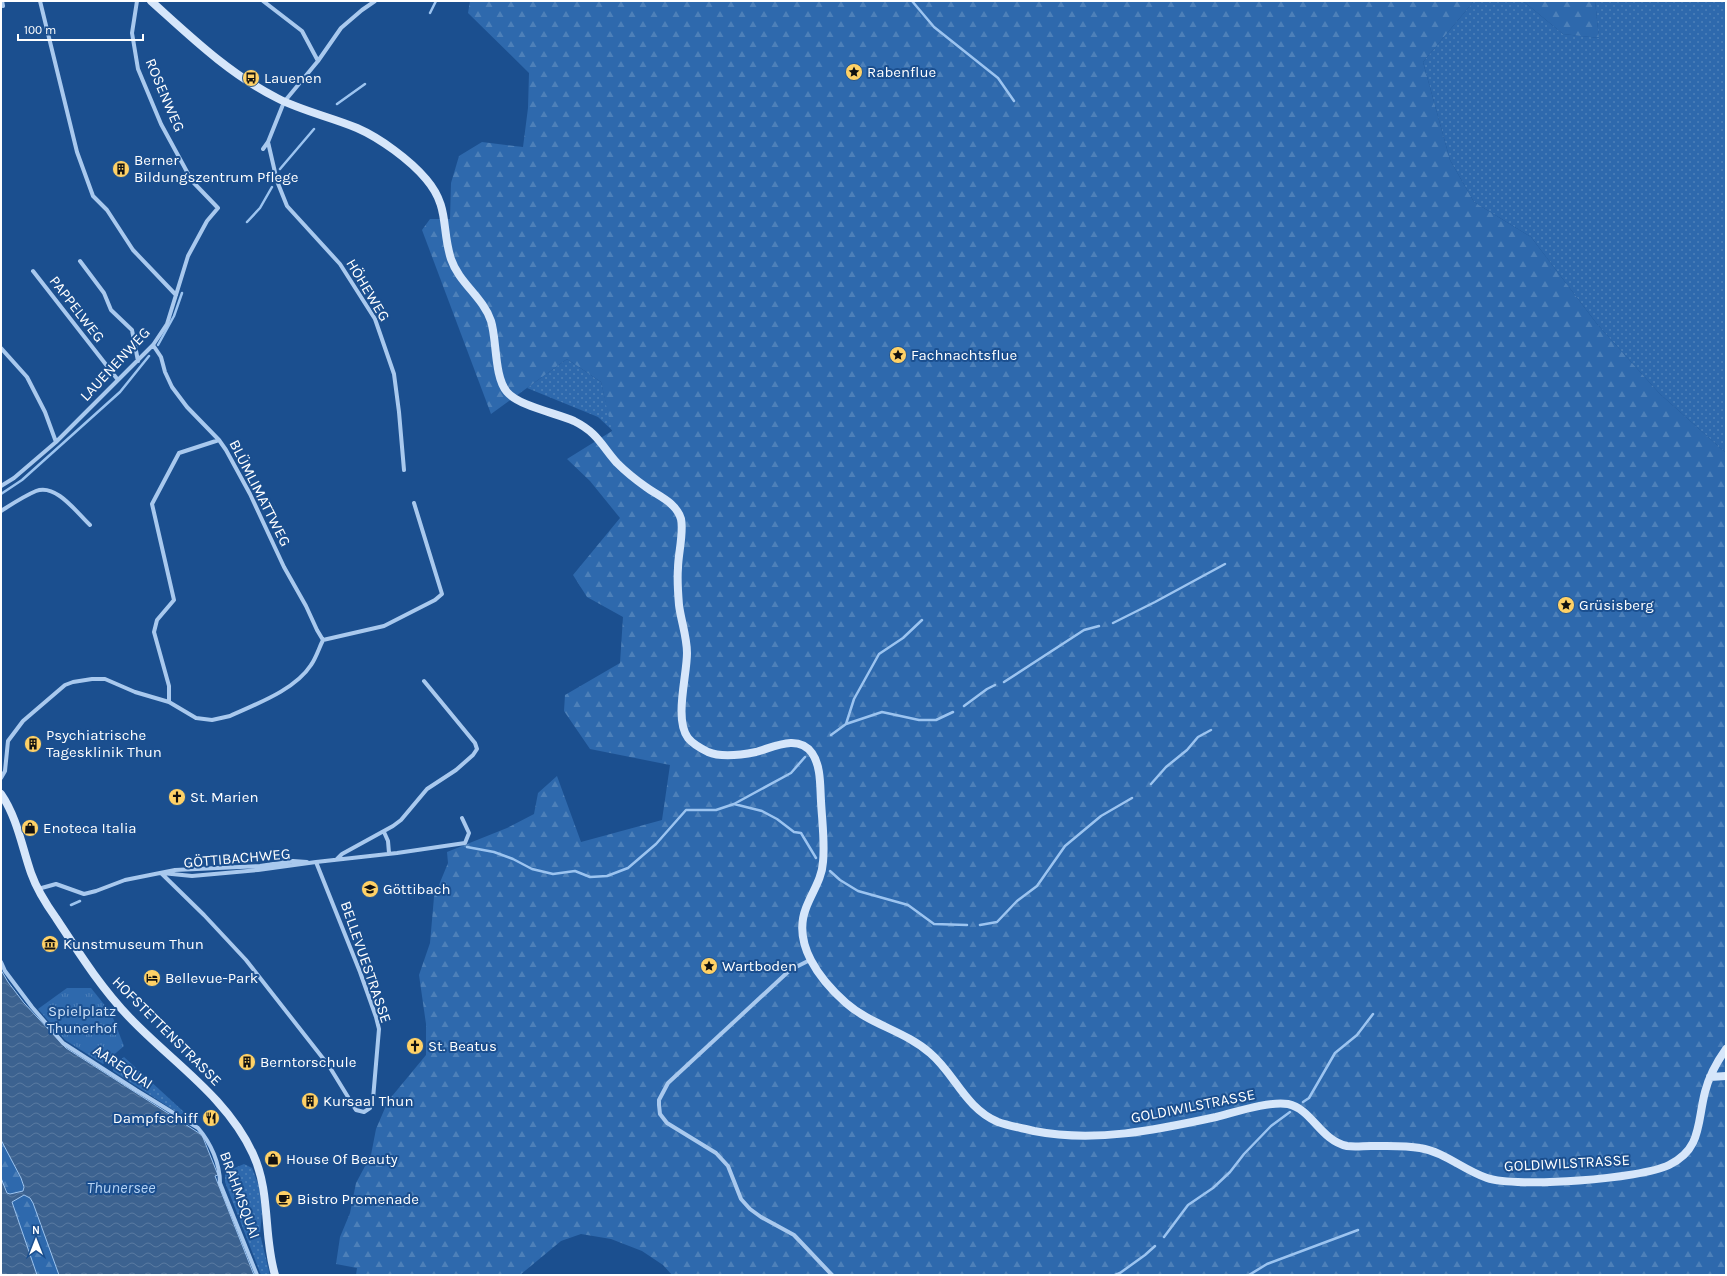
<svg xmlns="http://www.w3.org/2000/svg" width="1727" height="1276" font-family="Karla,sans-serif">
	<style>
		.grass { fill: url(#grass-dots) }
		.forest { fill: url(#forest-firs) }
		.park { fill: url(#park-tufts) }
		.water { fill: url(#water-waves); stroke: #9cc4f0 }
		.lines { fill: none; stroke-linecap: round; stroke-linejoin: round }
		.stream { stroke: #9cc4f0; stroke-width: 2.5 }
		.street { stroke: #a9c9ee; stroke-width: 4 }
		.secondary { stroke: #d6e6fa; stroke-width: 8 }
		.labels { text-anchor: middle; stroke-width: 4; stroke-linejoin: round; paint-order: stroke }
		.poi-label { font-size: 15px; fill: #fff; stroke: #1b4f8f; text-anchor: start }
		.street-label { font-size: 15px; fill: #fff; stroke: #1b4f8f }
		.park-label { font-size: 15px; fill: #cfe3fa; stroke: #1b4f8f }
		.water-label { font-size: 16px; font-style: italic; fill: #b5d3f5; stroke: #1b4f8f }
	</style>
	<defs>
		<pattern id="grass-dots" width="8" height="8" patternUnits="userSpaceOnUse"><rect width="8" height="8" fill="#2e69ad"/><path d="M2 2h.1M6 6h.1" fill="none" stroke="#4d80b9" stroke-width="1.8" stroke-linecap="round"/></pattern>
		<pattern id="forest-firs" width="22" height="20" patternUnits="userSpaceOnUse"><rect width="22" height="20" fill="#2e69ad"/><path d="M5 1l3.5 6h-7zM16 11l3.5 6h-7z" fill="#4d80b9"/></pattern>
		<pattern id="park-tufts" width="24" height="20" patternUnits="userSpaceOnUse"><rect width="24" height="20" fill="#2e69ad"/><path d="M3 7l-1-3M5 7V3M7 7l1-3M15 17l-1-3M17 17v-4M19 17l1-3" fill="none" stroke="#4d80b9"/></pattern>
		<pattern id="water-waves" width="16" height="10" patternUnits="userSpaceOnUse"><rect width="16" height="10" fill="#3c6290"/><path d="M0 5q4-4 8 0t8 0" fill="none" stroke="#597aa1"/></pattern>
	</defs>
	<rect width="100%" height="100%" fill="#1b4f8f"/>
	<path class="grass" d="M1474,1h49l40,33 36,4 -4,-37h131v452l-66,-59 -63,-70 -66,-87 -57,-35 -24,-42 -27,-98z
		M567,359l34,23 12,49 -15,-14 -71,-29z
		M124,1057l60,55 -3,3 -68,-44v-5z
		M244,1164l8,4 7,18 3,26 -2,22 10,41h-9l-36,-93v-10z"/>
	<path class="forest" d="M470,1h1004l-51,61 27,98 24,42 57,35 66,87 63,70 66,59v822h-1054l-9,-10 -21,-14 -31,-12 -30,-5 -20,7 -41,34h-164l1,-7 -21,-4 4,-27 10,-24 6,-30 15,-28 5,-26 12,-28 38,-46v-31l-7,-49 11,-32 4,-46 14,-34 -1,-11 60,-24 27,-14 4,-21 19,-17 24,66 81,-22 8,-55 -80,-16 -26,-38 1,-16 55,-32 3,-46 -36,-20 -14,-22 47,-57 -30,-37 -23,-22 45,-28 -11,-49 -34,-23 -76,55 -69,-184 8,-11h20l1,-36 8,-27 23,-14 41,5 5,-39 1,-35 -61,-60z
		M1523,1h72l4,37 -36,-4z
		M1,1140c6,11 25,40 22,51l-9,4 -6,-2 -7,-15z
		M24,1195l6,3 3,5 26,72h-22l-25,-73z"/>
	<path class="park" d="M67,988h24l20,25 13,33 -21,18 -38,-24 -27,-31z"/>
	<path class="water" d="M1,970l7,12 16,21 42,45 136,87 16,40 -3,1 39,99h-195l-26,-72 -3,-5 -6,-3 -12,7 25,73h-36v-97l6,15 3,1 13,-3 1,-4 -3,-9 -20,-38z"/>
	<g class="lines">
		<path class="stream" d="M912,1l22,26 64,51 16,23
			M430,13l6,-12
			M337,104l28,-20
			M280,169l34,-40
			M247,222l13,-14 12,-21
			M158,345l16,-29 8,-23
			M1,494l21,-14 98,-88 29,-36
			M1113,623l42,-21 70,-38
			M1004,682l80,-52 15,-4
			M964,706l23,-17 8,-4
			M846,724l8,-25 25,-45 24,-16 19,-18
			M831,735l15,-11 36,-12 37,8h17l17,-8
			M1151,784l15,-17 21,-17 11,-13 13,-7
			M734,804l57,-31 14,-16
			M467,847l27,5 19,7 19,10 21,5 22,-3 15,6 17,-1 21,-8 28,-24 30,-34h30l18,-6 28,7 15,8 17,13 7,1 15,25
			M830,871l10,9 18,11 50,14 26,19 33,1
			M71,905l9,-4
			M980,925l17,-3 20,-21 20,-15 28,-40 36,-30 31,-18
			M1303,1102l6,-4 26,-45 22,-18 16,-21
			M1164,1237l24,-32 25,-17 17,-16 14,-18 27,-28 19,-14
			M1115,1275l5,-2 25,-18 10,-9
			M1249,1275l18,-11 91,-34"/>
		<path class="street" d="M2,1l1,5
			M40,1l37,151 16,44 14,14 26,40 43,45
			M263,1l39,30 16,30
			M268,142l9,39 10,25 53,58 35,55 19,55 5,38 5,58
			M263,149l5,-7 16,-40 34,-41 23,-33 21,-18 13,-9
			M80,261l24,32 7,17 21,20 6,31
			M33,271l85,109
			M153,345l8,12 4,15 7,15 15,20 32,33 7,10 24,44 34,73 22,39 11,24 6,10
			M1,348l26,29 18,35 11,30
			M1,486l13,-8 42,-36 97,-97 14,-21 21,-68 19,-35 11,-13 -26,-27 -31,-57 -23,-55 -6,-36 5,-32
			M1,511c11,-7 23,-15 35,-20 20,-8 41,22 54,34
			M169,702v-16l-15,-54 3,-12 17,-20 -22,-96 27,-51 40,-13
			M1,778l4,-7 3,-30 15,-20 42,-36 8,-3 19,-3h13l30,13 34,10 27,16 16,2 18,-4c26,-12 65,-26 81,-51 5,-7 8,-17 12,-25l61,-14 51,-26 7,-6 -28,-91
			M384,832l4,9 1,12
			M337,859l5,-5 51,-28 8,-6 26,-31 29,-19 17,-15 4,-6 -2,-6 -51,-62
			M161,873l43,42 42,45 83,106 27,44 8,2 6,-4 3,-9 6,-70 -3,-12 -16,-45 -44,-110
			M162,873l30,3 66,-6 58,-8 81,-9 68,-10 4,-10 -7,-15
			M38,889l18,-5 28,10 12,-3 29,-11 50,-10 85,-4 33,-5 14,1
			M810,960l-20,10 -122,113 -9,17v5l1,9 7,9 49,30 12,13 13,33 9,10 11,8 33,18 38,40
			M1,962l4,9 27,36 31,36 73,47 62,38c13,15 22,36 22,55l37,92"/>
		<path class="secondary" d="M151,1c39,35 78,73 126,97 25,13 54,19 80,30 23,10 53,32 69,51 24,28 15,49 25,80 8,24 32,38 40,62 6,19 3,56 16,71 12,14 49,21 67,29 24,12 27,24 43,42 8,8 19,17 29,24 12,9 30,15 35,32 3,13 -3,36 -3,49 -1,12 0,25 1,37 2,16 8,32 8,48 0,23 -13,66 1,85 4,5 14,11 20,14 14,6 33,3 48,0 18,-5 42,-18 56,1 9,13 8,32 9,48 1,20 4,41 2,61 -1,17 -11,30 -17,46 -14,36 14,72 40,95 25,22 59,28 84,50 25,21 35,55 68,69 11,4 24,6 36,9 61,12 122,-1 182,-14 20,-5 52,-16 72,-13 24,5 32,36 59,42 8,1 16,0 24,0 17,0 33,-1 49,2 25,4 43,22 67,30 30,10 154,1 182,-13 33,-16 28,-42 36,-73 4,-16 11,-29 21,-43
			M1,794c16,23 21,53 30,79 6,17 15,31 25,45 23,35 45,70 74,100 42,44 97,79 123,136 18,39 10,81 22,121
			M1710,1077l16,-1"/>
	</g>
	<defs>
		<g id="sight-disc" transform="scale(0.9)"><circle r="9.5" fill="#ffd166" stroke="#1b4f8f"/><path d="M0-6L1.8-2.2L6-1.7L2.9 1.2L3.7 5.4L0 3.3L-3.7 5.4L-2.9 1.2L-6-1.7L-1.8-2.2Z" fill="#111"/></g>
		<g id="bus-disc" transform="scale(0.9)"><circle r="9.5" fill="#ffd166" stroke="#1b4f8f"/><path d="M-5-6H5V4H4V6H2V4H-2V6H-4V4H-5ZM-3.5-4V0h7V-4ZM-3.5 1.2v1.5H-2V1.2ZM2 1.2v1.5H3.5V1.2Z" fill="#111"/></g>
		<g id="building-disc" transform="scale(0.9)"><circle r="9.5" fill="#ffd166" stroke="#1b4f8f"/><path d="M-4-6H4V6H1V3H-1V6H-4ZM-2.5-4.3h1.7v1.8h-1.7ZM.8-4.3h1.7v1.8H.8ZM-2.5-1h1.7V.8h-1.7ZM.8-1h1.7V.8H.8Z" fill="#111"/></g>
		<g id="church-disc" transform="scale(0.9)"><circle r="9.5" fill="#ffd166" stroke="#1b4f8f"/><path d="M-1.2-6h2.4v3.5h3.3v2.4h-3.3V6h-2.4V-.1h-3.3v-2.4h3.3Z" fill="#111"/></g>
		<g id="shop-disc" transform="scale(0.9)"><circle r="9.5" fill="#ffd166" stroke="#1b4f8f"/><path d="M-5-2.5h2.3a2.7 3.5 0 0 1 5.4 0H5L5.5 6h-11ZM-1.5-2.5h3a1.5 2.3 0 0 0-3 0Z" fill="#111"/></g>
		<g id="school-disc" transform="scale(0.9)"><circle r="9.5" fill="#ffd166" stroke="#1b4f8f"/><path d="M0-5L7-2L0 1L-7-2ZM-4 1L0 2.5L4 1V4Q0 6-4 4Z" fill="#111"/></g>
		<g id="museum-disc" transform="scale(0.9)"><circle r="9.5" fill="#ffd166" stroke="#1b4f8f"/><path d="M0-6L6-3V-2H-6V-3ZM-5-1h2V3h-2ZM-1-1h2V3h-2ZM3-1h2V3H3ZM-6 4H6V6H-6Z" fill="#111"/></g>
		<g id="hotel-disc" transform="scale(0.9)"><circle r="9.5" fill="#ffd166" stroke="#1b4f8f"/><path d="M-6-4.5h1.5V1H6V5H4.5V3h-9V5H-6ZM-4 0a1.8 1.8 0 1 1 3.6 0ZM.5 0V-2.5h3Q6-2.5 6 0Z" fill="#111"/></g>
		<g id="restaurant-disc" transform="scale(0.9)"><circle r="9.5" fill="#ffd166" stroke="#1b4f8f"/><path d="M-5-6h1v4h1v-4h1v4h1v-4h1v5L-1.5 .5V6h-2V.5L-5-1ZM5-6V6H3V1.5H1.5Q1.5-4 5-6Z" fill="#111"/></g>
		<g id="cafe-disc" transform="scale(0.9)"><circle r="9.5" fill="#ffd166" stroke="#1b4f8f"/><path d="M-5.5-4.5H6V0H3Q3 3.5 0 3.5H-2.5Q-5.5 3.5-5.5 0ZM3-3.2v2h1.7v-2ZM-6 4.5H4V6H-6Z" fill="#111"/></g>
	</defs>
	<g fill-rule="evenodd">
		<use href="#sight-disc" x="854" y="72"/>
		<use href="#bus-disc" x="251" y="78"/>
		<use href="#building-disc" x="121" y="169"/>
		<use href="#sight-disc" x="898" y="355"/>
		<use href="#sight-disc" x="1566" y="605"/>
		<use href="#building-disc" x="33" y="744"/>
		<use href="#church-disc" x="177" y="797"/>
		<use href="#shop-disc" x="30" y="828"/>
		<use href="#school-disc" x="370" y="889"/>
		<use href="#museum-disc" x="50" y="944"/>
		<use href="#sight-disc" x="709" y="966"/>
		<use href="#hotel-disc" x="152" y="978"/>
		<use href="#church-disc" x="415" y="1046"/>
		<use href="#building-disc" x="247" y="1062"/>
		<use href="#building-disc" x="310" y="1101"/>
		<use href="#restaurant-disc" x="211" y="1118"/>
		<use href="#shop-disc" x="273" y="1159"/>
		<use href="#cafe-disc" x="284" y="1199"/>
	</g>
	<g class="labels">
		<g class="poi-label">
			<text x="867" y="77">Rabenflue</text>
			<text x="264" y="83">Lauenen</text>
			<text x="134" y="165">Berner<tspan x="134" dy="17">Bildungszentrum Pflege</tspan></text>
			<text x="911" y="360">Fachnachtsflue</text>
			<text x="1579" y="610">Grüsisberg</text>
			<text x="46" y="740">Psychiatrische<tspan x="46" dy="17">Tagesklinik Thun</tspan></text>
			<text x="190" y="802">St. Marien</text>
			<text x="43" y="833">Enoteca Italia</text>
			<text x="383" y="894">Göttibach</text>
			<text x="63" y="949">Kunstmuseum Thun</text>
			<text x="722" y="971">Wartboden</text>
			<text x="165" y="983">Bellevue-Park</text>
			<text x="428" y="1051">St. Beatus</text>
			<text x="260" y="1067">Berntorschule</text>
			<text x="323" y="1106">Kursaal Thun</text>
			<text x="198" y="1123" text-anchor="end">Dampfschiff</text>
			<text x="286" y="1164">House Of Beauty</text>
			<text x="297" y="1204">Bistro Promenade</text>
		</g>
		<g class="street-label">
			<text transform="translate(165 95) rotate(67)" y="5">ROSENWEG</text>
			<text transform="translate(368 290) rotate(59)" y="5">HÖHEWEG</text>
			<text transform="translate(77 309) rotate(52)" y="5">PAPPELWEG</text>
			<text transform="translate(115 364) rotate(-47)" y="5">LAUENENWEG</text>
			<text transform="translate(260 493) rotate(63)" y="5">BLÜMLIMATTWEG</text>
			<text transform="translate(237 858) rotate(-5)" y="5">GÖTTIBACHWEG</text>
			<text transform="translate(366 962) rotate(71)" y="5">BELLEVUESTRASSE</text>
			<text transform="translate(167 1031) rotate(45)" y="5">HOFSTETTENSTRASSE</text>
			<text transform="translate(123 1067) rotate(33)" y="5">AAREQUAI</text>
			<text transform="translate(1193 1106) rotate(-11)" y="5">GOLDIWILSTRASSE</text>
			<text transform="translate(1567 1163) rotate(-3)" y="5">GOLDIWILSTRASSE</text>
			<text transform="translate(240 1195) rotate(70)" y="5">BRAHMSQUAI</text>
		</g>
		<g class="park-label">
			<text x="82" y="1016">Spielplatz<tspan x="82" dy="17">Thunerhof</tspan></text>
		</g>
		<g class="water-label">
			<text x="121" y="1193">Thunersee</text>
		</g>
	</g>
	<rect width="1727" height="1276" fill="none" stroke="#ffffff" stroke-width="4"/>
	<g transform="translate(36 1240)" stroke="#1b4f8f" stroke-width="3" paint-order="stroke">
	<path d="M0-3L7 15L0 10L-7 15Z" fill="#ffffff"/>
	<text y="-6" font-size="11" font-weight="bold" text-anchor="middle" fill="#ffffff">N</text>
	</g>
	<path d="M18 34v6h125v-6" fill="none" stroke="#ffffff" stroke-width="2"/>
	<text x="24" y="34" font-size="12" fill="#ffffff" stroke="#1b4f8f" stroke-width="3" paint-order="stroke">100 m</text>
</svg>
